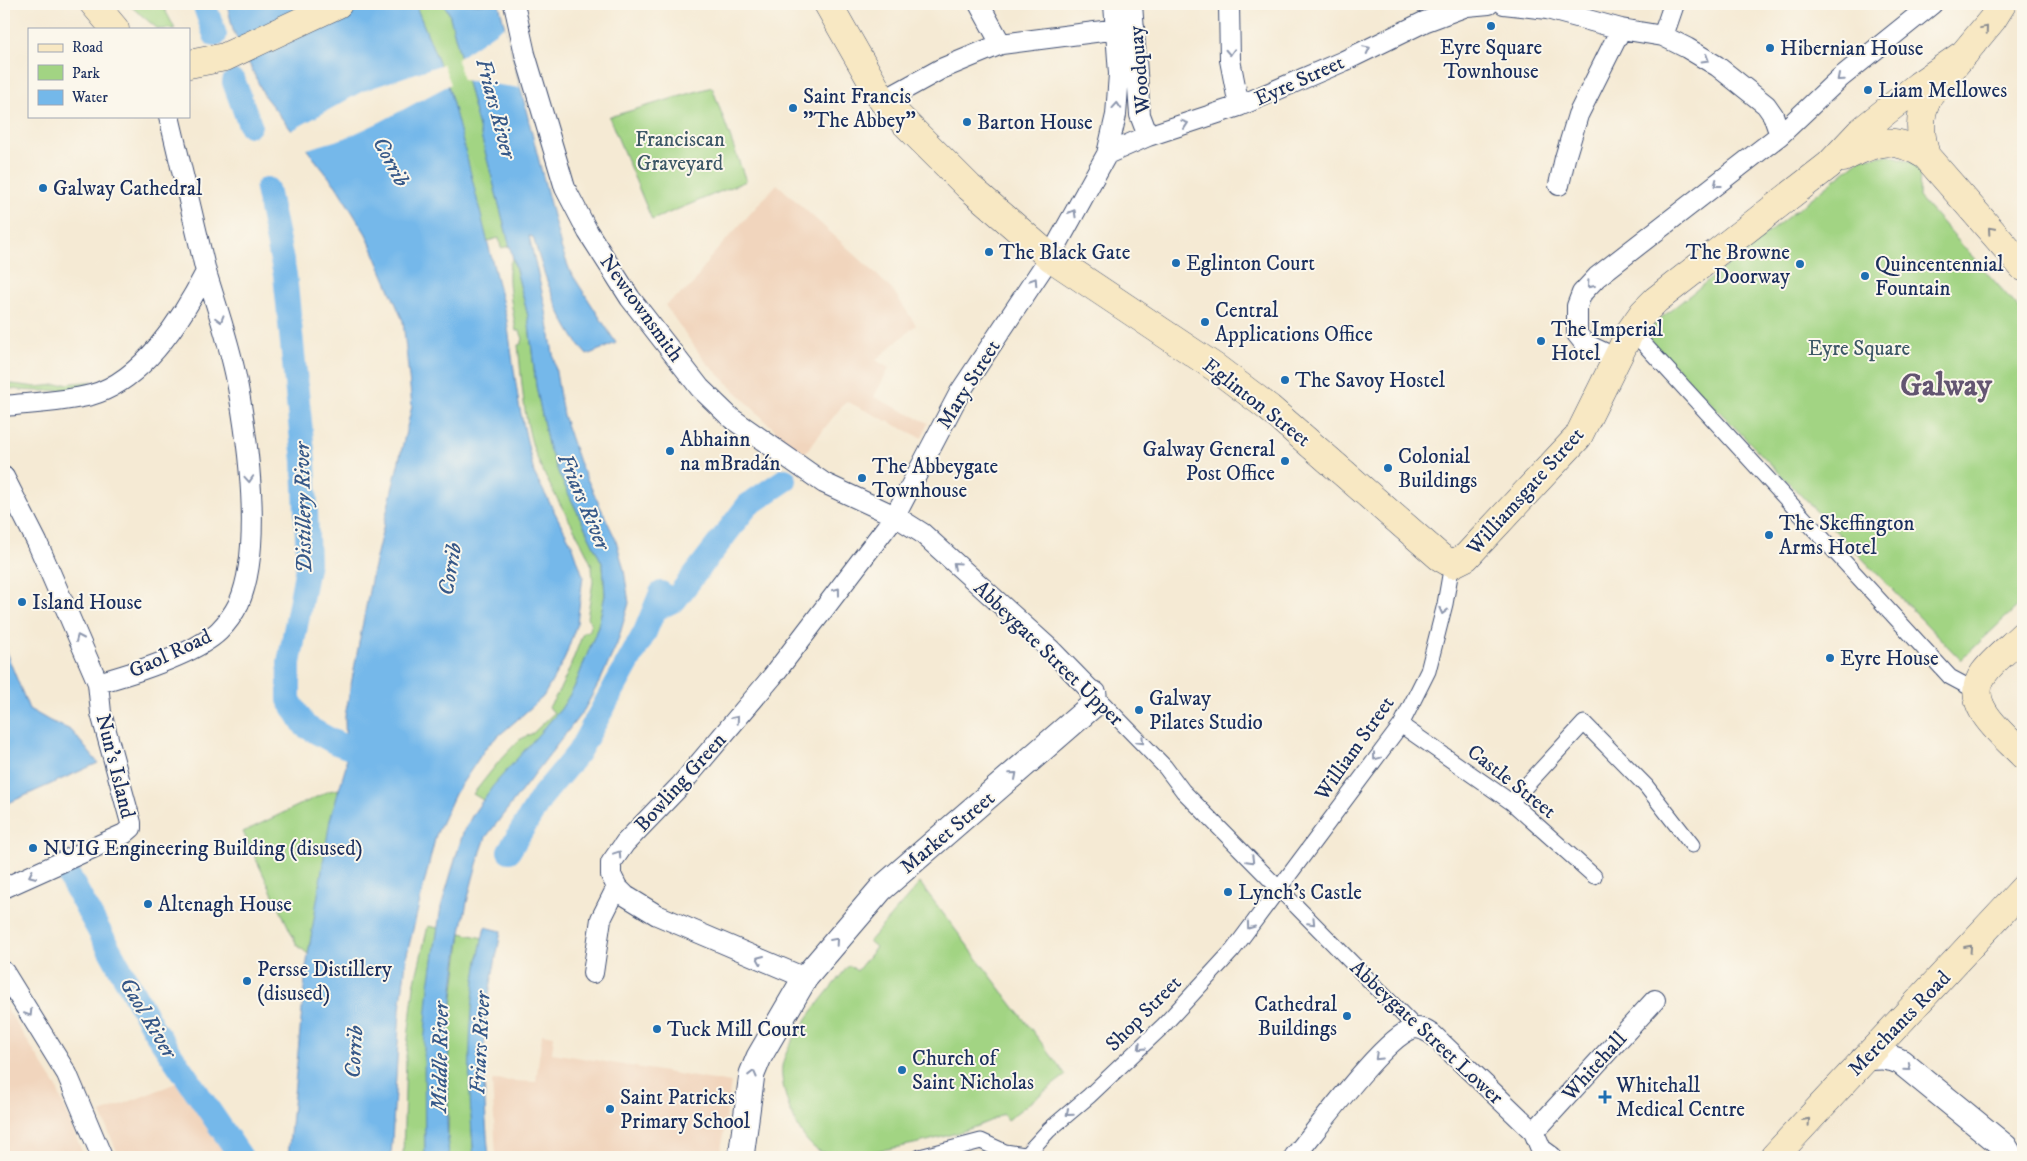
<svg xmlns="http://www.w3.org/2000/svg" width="2027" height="1161" font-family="'IM FELL DW Pica',serif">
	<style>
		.built { fill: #f1d5bd }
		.green { fill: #a2d483; stroke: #5e8270 }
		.water { fill: #74b8ea; stroke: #4874a4 }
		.pier { fill: #f5ead4 }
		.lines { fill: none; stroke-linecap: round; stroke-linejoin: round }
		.canal { stroke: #74b8ea; stroke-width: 24 }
		.pedestrian-casing { stroke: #3c4b70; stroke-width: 17 }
		.minor-casing { stroke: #3c4b70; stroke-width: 22 }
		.tertiary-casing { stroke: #3c4b70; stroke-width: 27 }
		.secondary-casing { stroke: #3c4b70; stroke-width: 29 }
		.pedestrian { stroke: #fff; stroke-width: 15 }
		.minor { stroke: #fff; stroke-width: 20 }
		.tertiary { stroke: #fff; stroke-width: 25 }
		.secondary { stroke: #f8e8c3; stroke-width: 28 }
		.oneway { stroke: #8a8c90 }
		.oneway2 { stroke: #8d97ae }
		.poi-dot { fill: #1f6fb2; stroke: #fbf7ec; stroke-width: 2 }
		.labels { text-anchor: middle; stroke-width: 4; stroke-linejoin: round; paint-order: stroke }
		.poi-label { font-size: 21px; fill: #1b2f5e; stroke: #fbf7ec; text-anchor: start }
		.street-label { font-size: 21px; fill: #1b2f5e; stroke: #fbf7ec }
		.park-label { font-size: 21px; fill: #3d5867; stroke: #fbf7ec }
		.water-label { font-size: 22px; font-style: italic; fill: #365888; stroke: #fbf7ec }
		.town-label { font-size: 31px; font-weight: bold; fill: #635571; stroke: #fbf7ec }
	</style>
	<rect width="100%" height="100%" fill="#fbf7ec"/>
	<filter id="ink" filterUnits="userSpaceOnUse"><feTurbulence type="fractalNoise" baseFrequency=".02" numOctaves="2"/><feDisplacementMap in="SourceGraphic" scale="10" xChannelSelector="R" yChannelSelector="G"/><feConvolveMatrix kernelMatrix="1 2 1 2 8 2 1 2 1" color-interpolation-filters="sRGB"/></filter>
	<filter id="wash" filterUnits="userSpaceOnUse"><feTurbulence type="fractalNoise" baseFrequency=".0096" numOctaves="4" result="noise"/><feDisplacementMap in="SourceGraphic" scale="20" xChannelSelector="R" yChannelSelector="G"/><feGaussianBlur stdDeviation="1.12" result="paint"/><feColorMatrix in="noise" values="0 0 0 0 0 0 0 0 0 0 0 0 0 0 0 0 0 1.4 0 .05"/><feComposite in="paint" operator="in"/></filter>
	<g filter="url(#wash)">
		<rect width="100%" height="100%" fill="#f5ead4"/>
		<path class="built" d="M777,184l96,87 21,21 22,33 -40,35 13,8 -15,29 54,26 -6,15 -76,-37 -41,52 -13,-6 -88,-87 -39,-55 27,-19 17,-27z
			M4,1004l52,82 28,71h-80z
			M542,1034l12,2 -2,17 179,30 -11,74h-224l-4,-77 44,2z
			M176,1083l52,74h-109l-18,-44z"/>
		<path class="green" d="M128,4h34l13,25h-17z
			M415,4h29l5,9 61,233 -9,2 -2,-10 -12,3 -39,-156z
			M712,87l34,94 -94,39 -43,-103z
			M1890,155l26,8 4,7 -1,27 104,116v288l-62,59 -314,-323 9,-15 206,-164z
			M513,258l15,58 8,70 12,59 11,29 44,91 2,30 -7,32 -24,61 -13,21 -78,91 -10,-6 27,-34 19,-20 14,-7 21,-20 -5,-6c16,-23 24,-48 34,-74l7,-3 1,-8 -4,-4 6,-36 -1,-16c-16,-40 -43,-75 -58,-116 -11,-34 -12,-71 -16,-105l3,-1 2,-5 -3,-8h-4c-2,-16 -13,-62 -3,-73z
			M93,381c-22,12 -66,12 -89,6v-4l32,4z
			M339,789l-31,165 -11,-9 -54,-113 86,-41z
			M920,883l146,192 -59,45 -4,-6c-30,20 -146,47 -181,38 -23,-7 -43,-63 -40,-86 5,-28 49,-78 67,-101l8,6 19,-24 -7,-6z
			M428,926l10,2c-13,75 -14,153 -13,229h-22l3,-101 8,-70z
			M461,933l22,5c-9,34 -10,68 -11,103 -1,39 -2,77 2,116h-25l-1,-12 1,-115z"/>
		<path class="water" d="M227,4h188l33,81 16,61 43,175 12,84 15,68 39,74 10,29 -6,47 -13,37 -21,37 -56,49 -32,48 -19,41 -29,119 -7,56 -9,147h-103l18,-189 24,-148 16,-54 -1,-50 28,-146 39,-164 -9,-85 -37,-87 -30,-48 -71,-89 -32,-67z
			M444,4h55l62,243 9,24 46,72 -29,12c-28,-32 -42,-78 -54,-118l-4,-1 16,69 18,110 16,47 37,78 8,30 5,33 -12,41 -15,33 -18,33 -98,127c-26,72 -35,149 -38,225 -1,31 -2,64 1,95h-24l-1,-112 5,-59 12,-79 22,-74 10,-19 20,-28 68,-77 13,-21 24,-61 7,-32 -2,-30 -44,-91 -11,-29 -12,-59 -8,-70 -79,-303z
			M4,647l25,62 21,12 21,9 27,33 -94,42z
			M485,927l16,4c-4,26 -11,51 -14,76 -5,49 -3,101 2,150h-15c-7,-73 -7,-158 11,-230z"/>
		<path class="pier" d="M505,26l15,62 -57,-8 -6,-21z
			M443,64l8,20 -71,38 -35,16 -41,12 -15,-18 74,-41z"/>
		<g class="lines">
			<path class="canal" d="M204,4l11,31
				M234,82l16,43
				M267,189l18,86 19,186 4,101 -19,101v37l16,26 31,17 40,14
				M654,610l21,-10 73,-95 37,-25
				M509,851l34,-56 35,-42 67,-121 16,-39
				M66,871l87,157 88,129"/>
		</g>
	</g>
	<g filter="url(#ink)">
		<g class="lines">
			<g class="pedestrian-casing">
				<path id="pedestrian" d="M1631,330l319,347 28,15
					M1094,694l71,73 18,24 233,237
					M1401,725l110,77 83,74
					M1511,802l73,-79 62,63 46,59
					M920,1157l61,-16 24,11 20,3
					M1024,1157l25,-27 40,-34 74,-70 70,-76 168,-225 27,-54 17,-67 7,-40"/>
			</g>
			<g class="minor-casing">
				<path id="minor" d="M514,4l11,50 40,134 23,44 42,66 70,90 31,30 93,65 71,33 27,17 129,117 43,44
					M979,4l22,40
					M1132,4l8,111 8,21
					M1229,4l1,56 9,46
					M1504,4l43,5 74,20 42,7 24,12 30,18 49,39 7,10 7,20
					M1663,36l11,-32
					M883,101l58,-32 60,-25 133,-17
					M1107,154l41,-18 91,-30 105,-45 80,-39 43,-16 22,-2
					M1559,185l6,-27 13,-43 43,-86
					M1617,359l-32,-15 -8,-10v-28l5,-13 15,-16 183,-142 60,-57 92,-74
					M4,406c29,-3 59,-4 87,-11 52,-14 92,-78 115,-123l-37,-156
					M4,477l33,65 61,141 3,30 30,110v5l-7,6 -120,54
					M98,683c32,-9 97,-29 121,-52 8,-8 15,-18 20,-28 24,-56 9,-162 -2,-221 -7,-37 -20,-74 -31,-110
					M4,972l63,102 35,83
					M593,973l8,-54 16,-32
					M805,978l-148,-63 -31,-19 -9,-9 -6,-12v-12l14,-20 55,-57 92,-109 123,-161 65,-124 90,-135 57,-103 9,-39 3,-41 -5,-70
					M1534,1132l121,-132
					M1294,1157c22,-26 90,-119 118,-128 8,-3 14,2 21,6l101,97 7,17 11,8"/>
			</g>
			<g class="tertiary-casing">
				<path id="tertiary" d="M1863,1059c14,-2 25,-4 38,3l104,85 6,10
					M741,1157l11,-83 7,-17 46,-79 76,-89 211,-183 2,-12"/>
			</g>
			<g class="secondary-casing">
				<path id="secondary" d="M94,4l21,25
					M828,4l55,97 86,86 81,70 166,111 53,40 171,149 12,7 14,-7 112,-120 53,-107 12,-17 13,-13 173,-135 31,-33 59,-47 46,-32
					M189,64l36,-7 113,-53
					M1926,156c-6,-22 -8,-39 2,-59l64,-77 10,-16
					M1843,158c33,-17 50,-23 83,-2l97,111
					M2023,635c-12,12 -29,24 -39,38 -23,31 20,62 39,82
					M1774,1157l249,-268"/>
			</g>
			<use href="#pedestrian" class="pedestrian"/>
			<use href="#minor" class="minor"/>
			<use href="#tertiary" class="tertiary"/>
			<use href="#secondary" class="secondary"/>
		</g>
		<defs><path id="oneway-chevron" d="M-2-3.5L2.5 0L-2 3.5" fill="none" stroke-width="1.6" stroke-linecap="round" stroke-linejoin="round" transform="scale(1.25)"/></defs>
		<g class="oneway">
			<use href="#oneway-chevron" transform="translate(1985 29) rotate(-50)"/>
			<use href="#oneway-chevron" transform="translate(1991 230) rotate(-131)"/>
			<use href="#oneway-chevron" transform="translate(1969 948) rotate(-48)"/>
			<use href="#oneway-chevron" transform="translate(1807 1121) rotate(-48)"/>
		</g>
		<g class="oneway2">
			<use href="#oneway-chevron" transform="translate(1367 49) rotate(-26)"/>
			<use href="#oneway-chevron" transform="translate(1230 52) rotate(87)"/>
			<use href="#oneway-chevron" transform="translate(1706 59) rotate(31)"/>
			<use href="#oneway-chevron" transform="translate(1840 78) rotate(139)"/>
			<use href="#oneway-chevron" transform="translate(1117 106) rotate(-86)"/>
			<use href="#oneway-chevron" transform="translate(1185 124) rotate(-18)"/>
			<use href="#oneway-chevron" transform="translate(1717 184) rotate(142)"/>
			<use href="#oneway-chevron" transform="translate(1073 213) rotate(-60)"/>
			<use href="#oneway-chevron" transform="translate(1034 281) rotate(-57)"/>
			<use href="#oneway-chevron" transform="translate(1590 285) rotate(132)"/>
			<use href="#oneway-chevron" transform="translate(220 319) rotate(74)"/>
			<use href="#oneway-chevron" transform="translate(249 479) rotate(86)"/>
			<use href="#oneway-chevron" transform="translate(956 565) rotate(-138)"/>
			<use href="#oneway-chevron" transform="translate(837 591) rotate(-53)"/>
			<use href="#oneway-chevron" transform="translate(1443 611) rotate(104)"/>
			<use href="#oneway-chevron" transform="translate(79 638) rotate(-114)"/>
			<use href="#oneway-chevron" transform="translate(736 719) rotate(-50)"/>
			<use href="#oneway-chevron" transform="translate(1141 741) rotate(46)"/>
			<use href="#oneway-chevron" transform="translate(1376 757) rotate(127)"/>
			<use href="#oneway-chevron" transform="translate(1014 775) rotate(-41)"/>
			<use href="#oneway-chevron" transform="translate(618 854) rotate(-56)"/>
			<use href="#oneway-chevron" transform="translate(1251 860) rotate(45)"/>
			<use href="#oneway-chevron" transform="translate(32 875) rotate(155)"/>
			<use href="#oneway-chevron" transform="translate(1312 922) rotate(46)"/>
			<use href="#oneway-chevron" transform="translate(1250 926) rotate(126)"/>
			<use href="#oneway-chevron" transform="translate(835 941) rotate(-49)"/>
			<use href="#oneway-chevron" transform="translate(760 959) rotate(-157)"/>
			<use href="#oneway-chevron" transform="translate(29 1013) rotate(58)"/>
			<use href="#oneway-chevron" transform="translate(1141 1047) rotate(136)"/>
			<use href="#oneway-chevron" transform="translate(1378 1057) rotate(136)"/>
			<use href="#oneway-chevron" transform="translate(1908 1068) rotate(39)"/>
			<use href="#oneway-chevron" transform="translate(753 1074) rotate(-76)"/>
			<use href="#oneway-chevron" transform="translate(1069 1113) rotate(140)"/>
		</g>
	</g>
	<g class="poi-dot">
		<circle cx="1491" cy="26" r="5"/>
		<circle cx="1770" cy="48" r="5"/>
		<circle cx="1868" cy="90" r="5"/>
		<circle cx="793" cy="108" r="5"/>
		<circle cx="967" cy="122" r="5"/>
		<circle cx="43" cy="188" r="5"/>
		<circle cx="989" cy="252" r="5"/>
		<circle cx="1176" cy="263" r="5"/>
		<circle cx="1800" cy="264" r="5"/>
		<circle cx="1865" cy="276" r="5"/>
		<circle cx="1205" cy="322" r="5"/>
		<circle cx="1541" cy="341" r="5"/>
		<circle cx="1285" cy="380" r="5"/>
		<circle cx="670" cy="451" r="5"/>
		<circle cx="1285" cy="461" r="5"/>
		<circle cx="1388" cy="468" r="5"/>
		<circle cx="862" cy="478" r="5"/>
		<circle cx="1769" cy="535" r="5"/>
		<circle cx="22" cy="602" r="5"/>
		<circle cx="1830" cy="658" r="5"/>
		<circle cx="1139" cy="710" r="5"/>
		<circle cx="33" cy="848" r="5"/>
		<circle cx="1228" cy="892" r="5"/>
		<circle cx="148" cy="904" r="5"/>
		<circle cx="247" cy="981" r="5"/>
		<circle cx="1347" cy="1016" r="5"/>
		<circle cx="657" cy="1029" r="5"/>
		<circle cx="902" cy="1070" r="5"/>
		<path d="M1602.5 1089.5h5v5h5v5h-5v5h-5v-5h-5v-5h5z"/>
		<circle cx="610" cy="1109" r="5"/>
	</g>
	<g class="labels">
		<g class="poi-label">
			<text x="1491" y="54" text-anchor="middle">Eyre Square<tspan x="1491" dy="24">Townhouse</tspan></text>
			<text x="1780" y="55">Hibernian House</text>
			<text x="1878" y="97">Liam Mellowes</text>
			<text x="803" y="103">Saint Francis<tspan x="803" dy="24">"The Abbey"</tspan></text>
			<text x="977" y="129">Barton House</text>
			<text x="53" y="195">Galway Cathedral</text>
			<text x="999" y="259">The Black Gate</text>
			<text x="1790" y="259" text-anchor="end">The Browne<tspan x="1790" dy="24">Doorway</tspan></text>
			<text x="1186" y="270">Eglinton Court</text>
			<text x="1875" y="271">Quincentennial<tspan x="1875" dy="24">Fountain</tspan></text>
			<text x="1215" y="317">Central<tspan x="1215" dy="24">Applications Office</tspan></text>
			<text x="1551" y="336">The Imperial<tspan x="1551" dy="24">Hotel</tspan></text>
			<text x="1295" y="387">The Savoy Hostel</text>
			<text x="680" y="446">Abhainn<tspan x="680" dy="24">na mBradán</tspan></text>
			<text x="1275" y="456" text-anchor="end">Galway General<tspan x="1275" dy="24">Post Office</tspan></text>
			<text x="1398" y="463">Colonial<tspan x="1398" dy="24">Buildings</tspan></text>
			<text x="872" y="473">The Abbeygate<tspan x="872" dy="24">Townhouse</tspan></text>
			<text x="1779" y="530">The Skeffington<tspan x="1779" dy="24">Arms Hotel</tspan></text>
			<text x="32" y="609">Island House</text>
			<text x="1840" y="665">Eyre House</text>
			<text x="1149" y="705">Galway<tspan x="1149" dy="24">Pilates Studio</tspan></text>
			<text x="43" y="855">NUIG Engineering Building (disused)</text>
			<text x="1238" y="899">Lynch's Castle</text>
			<text x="158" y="911">Altenagh House</text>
			<text x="257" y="976">Persse Distillery<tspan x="257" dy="24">(disused)</tspan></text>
			<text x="1337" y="1011" text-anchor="end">Cathedral<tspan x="1337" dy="24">Buildings</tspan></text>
			<text x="667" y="1036">Tuck Mill Court</text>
			<text x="912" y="1065">Church of<tspan x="912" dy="24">Saint Nicholas</tspan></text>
			<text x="1616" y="1092">Whitehall<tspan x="1616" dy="24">Medical Centre</tspan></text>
			<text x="620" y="1104">Saint Patricks<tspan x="620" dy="24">Primary School</tspan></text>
		</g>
		<g class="street-label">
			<text transform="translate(1139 70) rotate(-95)" y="7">Woodquay</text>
			<text transform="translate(1299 80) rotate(-24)" y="7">Eyre Street</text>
			<text transform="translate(642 308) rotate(54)" y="7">Newtownsmith</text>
			<text transform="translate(968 384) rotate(-58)" y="7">Mary Street</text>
			<text transform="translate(1257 402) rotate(38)" y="7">Eglinton Street</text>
			<text transform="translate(1525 491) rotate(-48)" y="7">Williamsgate Street</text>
			<text transform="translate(170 653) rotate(-25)" y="7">Gaol Road</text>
			<text transform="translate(1049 653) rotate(44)" y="7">Abbeygate Street Upper</text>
			<text transform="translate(1354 748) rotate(-55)" y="7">William Street</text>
			<text transform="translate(116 766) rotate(76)" y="7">Nun's Island</text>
			<text transform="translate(1512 781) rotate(38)" y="7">Castle Street</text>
			<text transform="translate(680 782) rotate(-48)" y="7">Bowling Green</text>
			<text transform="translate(947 832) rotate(-40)" y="7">Market Street</text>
			<text transform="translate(1143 1013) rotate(-45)" y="7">Shop Street</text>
			<text transform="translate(1899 1023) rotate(-46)" y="7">Merchants Road</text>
			<text transform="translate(1427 1032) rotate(43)" y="7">Abbeygate Street Lower</text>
			<text transform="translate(1594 1066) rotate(-48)" y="7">Whitehall</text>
		</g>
		<g class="park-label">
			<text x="680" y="146">Franciscan<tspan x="680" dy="24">Graveyard</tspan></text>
			<text x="1859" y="355">Eyre Square</text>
		</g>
		<g class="water-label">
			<text transform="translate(497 108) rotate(75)" y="8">Friars River</text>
			<text transform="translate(392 161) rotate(62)" y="8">Corrib</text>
			<text transform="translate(585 501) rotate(67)" y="8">Friars River</text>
			<text transform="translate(302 508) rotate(-91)" y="8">Distillery River</text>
			<text transform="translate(449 569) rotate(-80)" y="8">Corrib</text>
			<text transform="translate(149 1017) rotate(59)" y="8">Gaol River</text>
			<text transform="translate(479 1043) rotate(-87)" y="8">Friars River</text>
			<text transform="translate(353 1052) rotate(-87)" y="8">Corrib</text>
			<text transform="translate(439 1057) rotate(-89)" y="8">Middle River</text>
		</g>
		<g class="town-label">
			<text x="1946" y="395">Galway</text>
		</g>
	</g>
	<rect width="2027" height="1161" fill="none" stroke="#fbf7ec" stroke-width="20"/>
	<rect x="28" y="28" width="162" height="90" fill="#fbf7ec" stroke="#a1a7b3"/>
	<rect x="38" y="44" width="25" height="8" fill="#f8e8c3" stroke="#a1a7b3"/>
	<text x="72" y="52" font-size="15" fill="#1b2f5e">Road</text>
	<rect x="38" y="65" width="25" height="15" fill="#a2d483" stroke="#a1a7b3"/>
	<text x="72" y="78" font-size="15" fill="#1b2f5e">Park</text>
	<rect x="38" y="90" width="25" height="15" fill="#74b8ea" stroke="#a1a7b3"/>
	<text x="72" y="102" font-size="15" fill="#1b2f5e">Water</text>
</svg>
